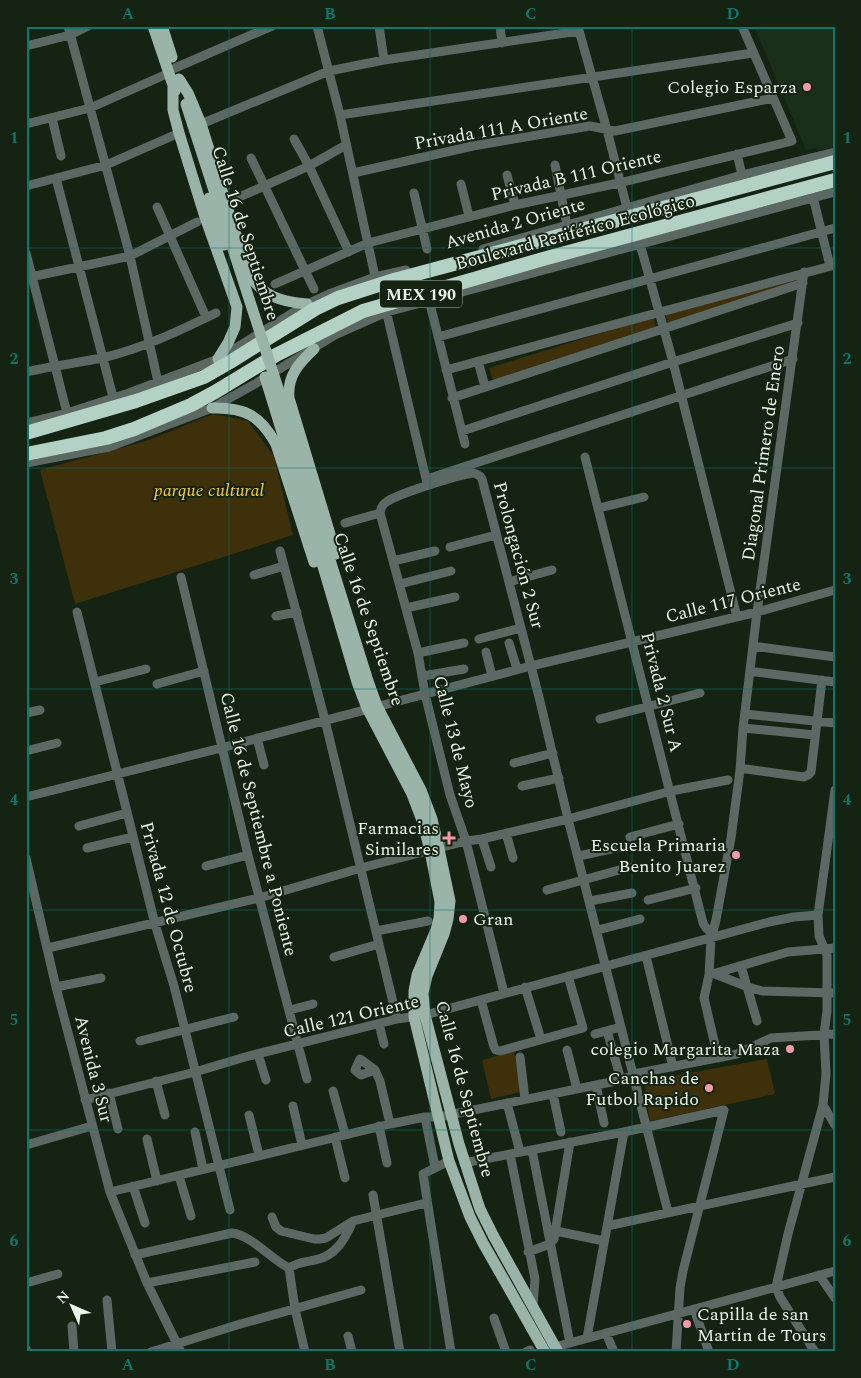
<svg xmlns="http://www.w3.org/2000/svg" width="861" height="1378" font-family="Spectral,serif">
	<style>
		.built { fill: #1b2e19 }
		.green { fill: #3d300a }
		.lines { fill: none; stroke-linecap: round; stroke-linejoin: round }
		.minor { stroke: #5c6863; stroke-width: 9 }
		.major { stroke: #9bb4a9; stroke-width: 11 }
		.highway { stroke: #b3d2c5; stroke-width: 14 }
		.major-bridge { stroke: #9bb4a9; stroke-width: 11 }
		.grid { fill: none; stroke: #0f766e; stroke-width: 1; stroke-opacity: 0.55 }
		.poi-dot { fill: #f39aa9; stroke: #142312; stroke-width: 2 }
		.labels { text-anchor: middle; stroke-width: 4; stroke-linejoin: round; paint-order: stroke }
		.shield { fill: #142312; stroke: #aab5a8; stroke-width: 1 }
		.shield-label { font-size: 16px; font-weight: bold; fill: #eaf4e8 }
		.poi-label { font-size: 18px; fill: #eaf4e8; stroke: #142312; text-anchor: end }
		.street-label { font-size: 18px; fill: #eaf4e8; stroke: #142312 }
		.park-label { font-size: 18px; font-style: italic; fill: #f8c941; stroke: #142312 }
		.neatline { fill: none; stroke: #0f766e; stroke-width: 2 }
		.grid-label { font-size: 16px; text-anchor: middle; font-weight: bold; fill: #0f766e }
	</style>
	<rect width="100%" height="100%" fill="#142312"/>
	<path class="built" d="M754,26h81v121l-16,4 -2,-3 -11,2z"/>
	<path class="green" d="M801,277v5l-133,42 -2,-9z
		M653,317l3,10 -163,54 -4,-13z
		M213,414l35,7 26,35 19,79 -218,69 -35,-134 106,-29z
		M514,1051l7,41 -30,7 -9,-39z
		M767,1059l8,35 -125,27 -6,-40z"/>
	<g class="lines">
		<path class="minor" d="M68,26l62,230 28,126
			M317,26l23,89 36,166
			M379,26l5,34
			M500,26l2,17
			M578,27l29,103 20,78
			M26,46l44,-11 18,-9
			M175,68l97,-42
			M340,115l413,-62
			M52,118l9,38
			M26,124l64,-16 79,-35
			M201,124l128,-53 55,-11 195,-29
			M294,139l15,27 40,86
			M737,154l5,21
			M251,158l63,131
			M555,165l11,55
			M353,173l120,-27 117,-20 25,5 158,-33
			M507,175l8,30
			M56,178l57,219
			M461,184l8,32
			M26,186l80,-21 73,-32
			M414,193l13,56
			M813,197l17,69
			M226,203l83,-37 37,-21
			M157,207l49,110
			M640,244l33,118 64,255
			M483,249l259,-74 93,-23
			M26,253l41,160
			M26,278l104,-22 67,-34
			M275,284l93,-41 147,-38 104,-22 173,-42 -50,-115
			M429,300l36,144
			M385,306l42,177
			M438,337l397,-109
			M478,361l7,26
			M446,370l389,-105
			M26,372c25,-6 51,-9 76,-14 39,-9 77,-27 114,-45
			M452,398l351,-115
			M26,423l41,-10 62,-20 89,-34 89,-55 22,-10 46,-17 31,-7
			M462,431l211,-69 125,-39
			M585,457l118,466 3,5 6,5
			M26,463l83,-16 103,-39 43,-24 80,-49 52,-23 448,-120
			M427,479l366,-120
			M599,508l45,-11
			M345,523l35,-10
			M450,547l46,-12
			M280,551l45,169 72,299
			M393,561l42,-10
			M254,575l30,-9
			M181,577l67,278 59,224
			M509,582l43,-12
			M400,584l51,-13
			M406,608l49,-11
			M77,612l78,312 19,62 56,224
			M276,616l21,-4
			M479,639l42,-11
			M509,643l8,26
			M753,646l82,11
			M486,652l6,24
			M418,653l46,-10
			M756,672l79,10
			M423,676l41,-7
			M95,682l51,-13
			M157,684l47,-13
			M26,713l14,-3
			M745,714l90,9
			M600,719l100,-26
			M743,728l72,7
			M257,738l7,27
			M26,751l31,-8
			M514,763l39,-10
			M746,769l58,8 4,-2 3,-3 11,-92
			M522,786l37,-8
			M26,797l195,-49 310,-82 226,-54 78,-22
			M79,826l48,-13
			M506,833l7,25
			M630,837l49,-13
			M482,839l9,28
			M87,848l46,-11
			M579,856l45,-10
			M26,858l30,129 54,205 37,91 34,69
			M206,866l42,-11
			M547,890l83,-23
			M648,900l48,-12
			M590,901l42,-8
			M598,930l42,-11
			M376,931l52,-10
			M48,948l211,-50 102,-30 105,-27 16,-2 86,-20 103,-28 57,-11
			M646,956l27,111
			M334,957l45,-13
			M741,966l16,55
			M715,974l33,13 14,4 73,2
			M709,975l79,-23 47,-4
			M56,987l45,-9
			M525,987l16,52
			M504,993l-38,-152 -16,-46 -25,-101 -7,-41 -38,-140c1,-4 1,-7 5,-10 11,-9 73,-28 89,-30l6,3 2,3 57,218 29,122 100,393
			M481,1000l13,47 2,3 4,1 83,-23 -15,-52
			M290,1010l23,-6
			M379,1024l5,20
			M607,1031l14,49
			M595,1034l26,-7
			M140,1041l94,-24
			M567,1050l10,39
			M258,1054l8,26
			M520,1057l5,42
			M718,1058l-14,-60 5,-23 2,-36 5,-19 15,-82 9,-68 3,-42 14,-116 47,-340
			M375,1070l-14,5 -6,-5 5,-11 15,11 5,11 10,43
			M156,1081l9,34
			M596,1085l8,38
			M333,1091l12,43
			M109,1093l9,36
			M553,1094l8,38
			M85,1100l110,-28 50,-15 152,-38 28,-4 344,-93 25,-5 24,-2
			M507,1103l13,49
			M823,1105l12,20
			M293,1106l9,39
			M249,1115l10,40
			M425,1117l10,50
			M379,1126l8,37
			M195,1132l8,37
			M335,1137l10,41
			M147,1139l10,42
			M26,1145l66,-19
			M532,1150l38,193
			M510,1154l25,125 -2,27
			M449,1161l-26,13 28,178
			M464,1163l160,-31 100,-22 -41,161 -3,17 -4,64
			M179,1176l12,40
			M133,1186l12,37
			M110,1192l280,-68 35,-7h14l182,-37 13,-6 103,-20 34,-16 64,-4
			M373,1195l27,157
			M272,1217l4,10 5,4 33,8h6l6,-1 27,-17 73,-18
			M607,1226l228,-49
			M551,1230l53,11
			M528,1252l22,-8 4,-5 16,-97
			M135,1255l97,-22c19,2 39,26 57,35 9,-6 16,-6 26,-8 21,-4 30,-21 38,-39
			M289,1268l6,41 10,43
			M819,1275l16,23
			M26,1283l32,-9
			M147,1283l108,-21
			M107,1300l5,52
			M694,1309l15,43
			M494,1318l12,34
			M72,1326l2,26
			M606,1333l8,19
			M348,1336l4,16
			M587,1338l37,-206
			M555,1347l280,-76
			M26,1349l1,3
			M151,1352l86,-27 124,-35
			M526,1352l4,-2
			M815,1352l-35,-55 -4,-10 12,-53 35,-129 3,-31 -2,-40 3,-23v-56l-8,-19 -1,-21 17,-125"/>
		<path class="major" d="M153,26l22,65
			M162,26l10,31
			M179,79l9,14 13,31 47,149c14,23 33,29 59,31
			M173,84v26l6,23 26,84 32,90 -2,20 -7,16 -10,16
			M314,349c-15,14 -27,27 -25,49l47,156
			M212,408c32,-1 48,7 64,36l38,118
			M325,544l42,134 10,28 44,84 11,29 7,30 11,52 -2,18 -4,15 -17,42 -4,17 2,22 34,129 21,65 13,26 65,117
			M317,546l40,136 10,26 45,86 11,29 7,28 10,51 -1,16 -3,12 -19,45 -3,16v26l35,144 21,56 13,26 62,109"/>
		<path class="highway" d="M26,433l110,-32 68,-24 26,-15 85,-53 23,-11 56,-18 441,-118
			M26,454l80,-16 28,-9 57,-24 24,-13 61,-37 87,-44 180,-52 292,-79"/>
		<path class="major-bridge" d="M186,104l101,312 38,128
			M209,198l15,47
			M265,377l52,169"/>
	</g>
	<path class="grid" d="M229,26v1326M430,26v1326M632,26v1326M26,248h809M26,468h809M26,689h809M26,910h809M26,1130h809"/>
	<g class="poi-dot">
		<circle cx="807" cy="87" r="5"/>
		<path d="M446.5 830.5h5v5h5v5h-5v5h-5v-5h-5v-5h5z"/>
		<circle cx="736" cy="855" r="5"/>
		<circle cx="463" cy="919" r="5"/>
		<circle cx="790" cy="1049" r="5"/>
		<circle cx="709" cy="1088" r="5"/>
		<circle cx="687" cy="1324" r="5"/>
	</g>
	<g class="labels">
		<rect class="shield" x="380" y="280.5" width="82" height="27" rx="4"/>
		<g class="shield-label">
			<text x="421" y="300">MEX 190</text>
		</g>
		<g class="poi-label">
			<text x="797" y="93">Colegio Esparza</text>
			<text x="439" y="834">Farmacias<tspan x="439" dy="21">Similares</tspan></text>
			<text x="726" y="851">Escuela Primaria<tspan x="726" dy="21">Benito Juarez</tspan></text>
			<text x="473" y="925" text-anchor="start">Gran</text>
			<text x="780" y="1055">colegio Margarita Maza</text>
			<text x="699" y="1084">Canchas de<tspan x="699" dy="21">Futbol Rapido</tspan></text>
			<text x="697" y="1320" text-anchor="start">Capilla de san<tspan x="697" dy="21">Martin de Tours</tspan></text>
		</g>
		<g class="street-label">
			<text transform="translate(501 128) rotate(-10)" y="6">Privada 111 A Oriente</text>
			<text transform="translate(576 175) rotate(-13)" y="6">Privada B 111 Oriente</text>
			<text transform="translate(515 223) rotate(-16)" y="6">Avenida 2 Oriente</text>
			<text transform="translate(575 232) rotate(-15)" y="6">Boulevard Periférico Ecológico</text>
			<text transform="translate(246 233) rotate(72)" y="6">Calle 16 de Septiembre</text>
			<text transform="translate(763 453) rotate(-82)" y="6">Diagonal Primero de Enero</text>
			<text transform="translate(519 555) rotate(75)" y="6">Prolongación 2 Sur</text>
			<text transform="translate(733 600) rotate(-14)" y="6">Calle 117 Oriente</text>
			<text transform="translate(369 619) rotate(71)" y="6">Calle 16 de Septiembre</text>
			<text transform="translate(662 692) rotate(76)" y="6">Privada 2 Sur A</text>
			<text transform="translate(456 742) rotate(76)" y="6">Calle 13 de Mayo</text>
			<text transform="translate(259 824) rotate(76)" y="6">Calle 16 de Septiembre a Poniente</text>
			<text transform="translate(169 907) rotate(75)" y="6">Privada 12 de Octubre</text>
			<text transform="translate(351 1016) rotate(-13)" y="6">Calle 121 Oriente</text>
			<text transform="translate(94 1069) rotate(76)" y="6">Avenida 3 Sur</text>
			<text transform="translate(465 1089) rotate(75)" y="6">Calle 16 de Septiembre</text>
		</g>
		<g class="park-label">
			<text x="209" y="496">parque cultural</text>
		</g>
	</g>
	<rect width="861" height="1378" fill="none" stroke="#142312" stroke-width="55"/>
	<g transform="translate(72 1306) rotate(315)" stroke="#142312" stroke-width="4" paint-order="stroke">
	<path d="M0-4L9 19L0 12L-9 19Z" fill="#eaf4e8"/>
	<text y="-8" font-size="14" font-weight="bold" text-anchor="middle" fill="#eaf4e8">N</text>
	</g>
	<rect x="28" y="28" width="806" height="1322" class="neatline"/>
	<g class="grid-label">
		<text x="128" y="19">A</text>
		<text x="330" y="19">B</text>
		<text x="531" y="19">C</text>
		<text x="733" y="19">D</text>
		<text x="14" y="143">1</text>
		<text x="847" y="143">1</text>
		<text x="14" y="364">2</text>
		<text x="847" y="364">2</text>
		<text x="14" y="584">3</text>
		<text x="847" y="584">3</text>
		<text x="14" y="805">4</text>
		<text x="847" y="805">4</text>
		<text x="14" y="1025">5</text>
		<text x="847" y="1025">5</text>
		<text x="14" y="1246">6</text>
		<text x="847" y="1246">6</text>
		<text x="128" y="1370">A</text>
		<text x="330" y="1370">B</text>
		<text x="531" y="1370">C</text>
		<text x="733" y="1370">D</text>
	</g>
</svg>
